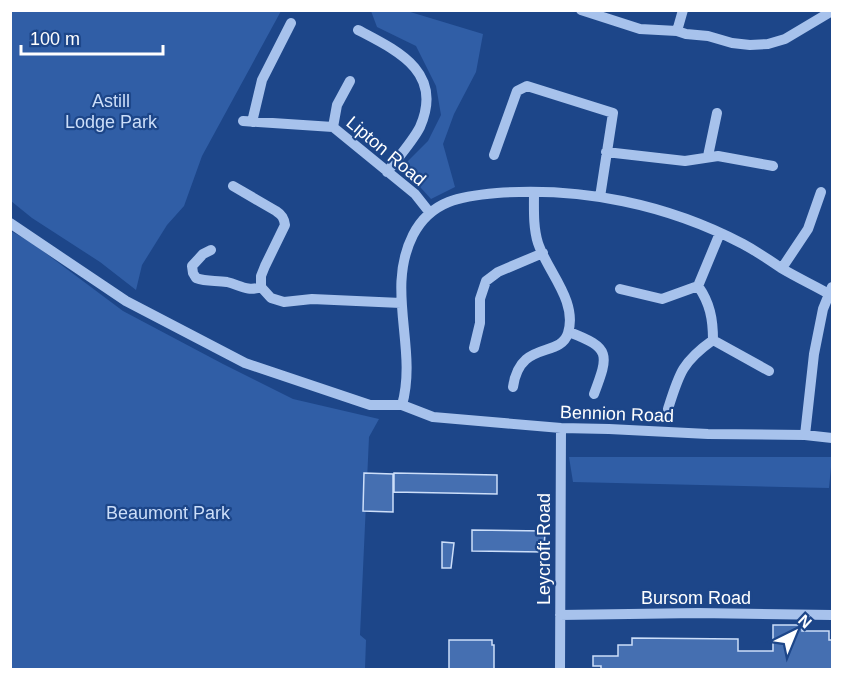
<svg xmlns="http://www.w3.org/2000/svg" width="843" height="680" font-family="Helvetica,sans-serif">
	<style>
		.green { fill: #305ea6 }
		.building { fill: #456fb1; stroke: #ccdef9; stroke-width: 1.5 }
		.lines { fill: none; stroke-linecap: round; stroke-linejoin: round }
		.minor { stroke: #a7c2ec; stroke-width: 10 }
		.labels { text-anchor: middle; stroke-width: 4.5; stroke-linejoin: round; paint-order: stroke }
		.park-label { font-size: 18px; fill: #ccdef9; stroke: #1d4689 }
		.street-label { font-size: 18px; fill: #fff; stroke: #1d4689 }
	</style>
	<rect width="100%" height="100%" fill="#1d4689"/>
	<path class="green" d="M10,11h271l-79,145 -18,50 -17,19 -25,40 -6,25 -36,-28 -68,-44 -21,-17z
		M371,11h36l76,23 -7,38 -22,42 -11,30 12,43 -24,12 -29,-32 26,-26 13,-26 -5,-29 -20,-40 -39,-19z
		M11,231l21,12 91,68 100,53 70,35 86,20 -10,18 -9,198 6,5 -1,29h-354z
		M569,457h263l-3,31 -256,-6z"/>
	<path class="building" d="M364,473l29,1v38l-30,-1z
		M394,473l103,2v19l-103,-2z
		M472,530l73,1 -1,21 -72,-1z
		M442,542l12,1 -3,25h-9z
		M773,625h29v6h27v9h3v30h-231v-4h-8v-10h25v-11h14v-7l106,1v12h35z
		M449,640h43v5h2v25h-45z"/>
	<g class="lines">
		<path class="minor" d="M581,10l59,19 37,2 9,3 22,2 24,7 18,2 18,-1 17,-5 47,-28
			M358,30c40,21 86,42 62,97 -7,14 -23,32 -33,45
			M677,31l6,-21
			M243,121l90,6 82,67 15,19
			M252,122l10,-42 29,-57
			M333,127l4,-22 13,-24
			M606,152l79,9 33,-5 55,10
			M494,155l23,-64 10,-5 86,27 -13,84
			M708,156l9,-43
			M233,186l43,25c6,4 8,7 9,14l-20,41 -4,10v11l10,11 13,4 28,-3 89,4
			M10,223l116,78 119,62 125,42h32l31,12 128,11 48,1 99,5 97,1 27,3
			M211,250l-8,4 -11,12 1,7 3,5c11,4 20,2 31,4 13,3 20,10 34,5
			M782,268l26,-39 13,-37
			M620,289l42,10 36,-13
			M569,332c42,16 40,22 25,62
			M713,340l56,31
			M474,348l6,-25v-24l6,-18 12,-9 45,-19
			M513,387c7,-48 47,-28 55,-54 10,-32 -21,-62 -30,-90 -5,-16 -4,-34 -4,-51
			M402,405c16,-57 -17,-115 11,-170 18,-35 49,-39 84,-42 85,-6 170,11 246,51 13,7 25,15 38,24 15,9 32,17 48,26
			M668,409c11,-35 14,-47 45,-69 0,-21 -3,-37 -15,-54l22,-53
			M805,435l9,-81 9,-45 9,-22
			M560,615l138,-2 134,2
			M560,670l1,-242"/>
	</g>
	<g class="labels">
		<g class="park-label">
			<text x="111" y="107">Astill<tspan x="111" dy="21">Lodge Park</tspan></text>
			<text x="168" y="519">Beaumont Park</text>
		</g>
		<g class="street-label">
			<text transform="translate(386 151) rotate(40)" y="6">Lipton Road</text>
			<text transform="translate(617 414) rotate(2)" y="6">Bennion Road</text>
			<text transform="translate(544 549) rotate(-90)" y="6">Leycroft Road</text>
			<text x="696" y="604">Bursom Road</text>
		</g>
	</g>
	<rect width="843" height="680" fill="none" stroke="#ffffff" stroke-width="24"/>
	<g transform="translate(795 632) rotate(43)" stroke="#1d4689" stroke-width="4.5" paint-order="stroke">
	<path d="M0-4.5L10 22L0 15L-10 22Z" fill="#ffffff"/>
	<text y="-9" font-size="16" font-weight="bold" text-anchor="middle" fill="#ffffff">N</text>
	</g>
	<path d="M21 45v9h142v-9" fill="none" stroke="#ffffff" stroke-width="3"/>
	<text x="30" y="45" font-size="18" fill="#ffffff" stroke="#1d4689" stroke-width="4.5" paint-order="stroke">100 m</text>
</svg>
